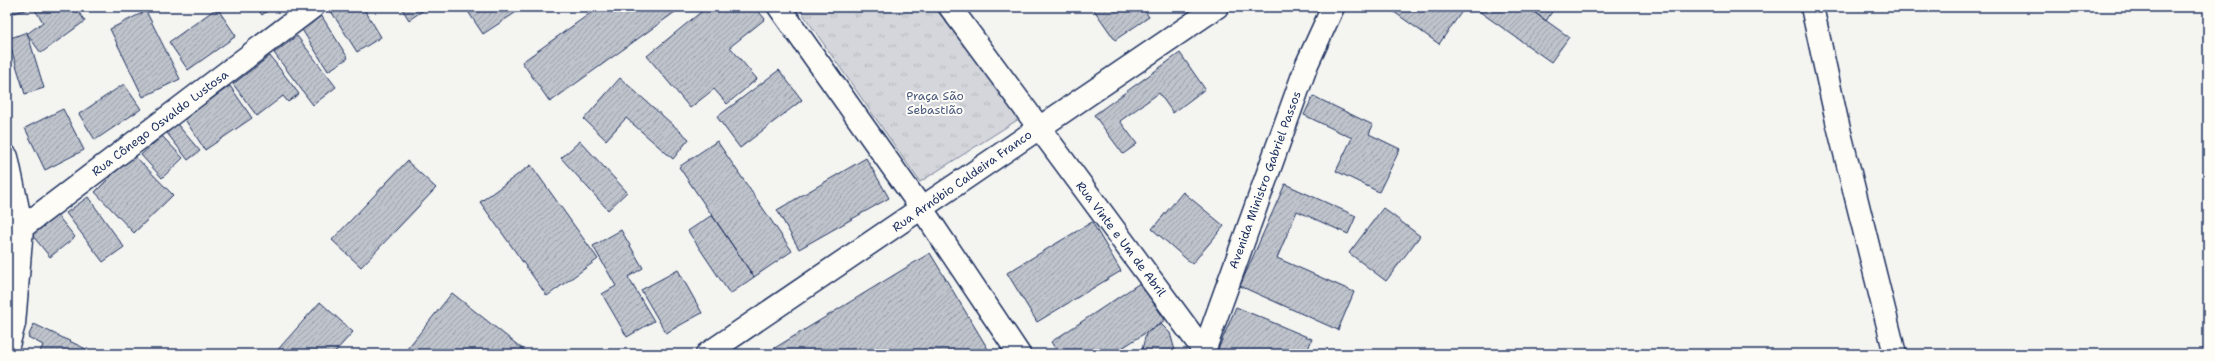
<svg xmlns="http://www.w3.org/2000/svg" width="2215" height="361" font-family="'Shantell Sans',sans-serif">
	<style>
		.grass { fill: url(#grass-tufts); stroke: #78829c }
		.building { fill: url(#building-hatch); stroke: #1b2f5e }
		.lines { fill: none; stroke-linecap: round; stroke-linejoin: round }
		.minor-casing { stroke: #1b2f5e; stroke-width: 25 }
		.major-casing { stroke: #1b2f5e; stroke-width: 25 }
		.minor { stroke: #fdfcf7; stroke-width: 22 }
		.major { stroke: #fdfcf7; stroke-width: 22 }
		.labels { text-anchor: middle; stroke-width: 4; stroke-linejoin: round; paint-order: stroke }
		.park-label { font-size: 12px; fill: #49597d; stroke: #fdfcf7 }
		.street-label { font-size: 12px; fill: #1b2f5e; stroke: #fdfcf7 }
	</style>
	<defs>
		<pattern id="grass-tufts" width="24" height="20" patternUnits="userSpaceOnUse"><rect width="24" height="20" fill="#d4d6db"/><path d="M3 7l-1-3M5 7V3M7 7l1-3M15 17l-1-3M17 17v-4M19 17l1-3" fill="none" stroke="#b5b8be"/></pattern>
		<pattern id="building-hatch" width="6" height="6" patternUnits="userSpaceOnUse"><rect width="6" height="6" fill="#bfc3cc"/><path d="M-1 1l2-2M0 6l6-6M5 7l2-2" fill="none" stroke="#9a9fa9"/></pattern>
	</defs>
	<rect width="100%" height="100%" fill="#f4f4f1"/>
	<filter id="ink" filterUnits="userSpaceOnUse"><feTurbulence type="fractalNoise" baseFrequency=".025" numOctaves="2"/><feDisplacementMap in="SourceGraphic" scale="8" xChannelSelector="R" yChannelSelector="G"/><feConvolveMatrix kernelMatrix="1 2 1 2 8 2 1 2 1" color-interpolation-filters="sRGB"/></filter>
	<g filter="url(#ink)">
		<path class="grass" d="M798,7h136l88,110 -102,65z"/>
		<path class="building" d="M7,7h23v2l-21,5z
			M39,7h36l10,14 -44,32 -14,-19 16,-12 -8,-12z
			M256,7h17l-11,8z
			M331,7h32l18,30 -24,15 -28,-44z
			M401,7h27l-19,13z
			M465,7h59l-41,27z
			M599,7h83l-132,95 -28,-40z
			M707,7h48l10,12 -35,28 27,32 -30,25 -13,-15 -24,19 -43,-52z
			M1092,7h50l7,10 -34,23z
			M1387,7h78l-26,37z
			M1473,7h54l42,30 -18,25z
			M1527,7h28l-9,14z
			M217,8l19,28 -48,34 -19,-28z
			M146,11l34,68 -37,18 -33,-68z
			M321,15l27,43 -20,13 -27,-43z
			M27,32l17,56 -19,6 -17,-55z
			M297,36l39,51 -23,18 -39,-52z
			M1180,53l25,36 -32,24 -14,-20 -39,28 17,23 -14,10 -29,-39z
			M270,56l29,38 -11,8 -5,-6 -26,20 -24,-32z
			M779,70l23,30 -62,48 -23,-31z
			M620,78l69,61 -16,20 -47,-41 -20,22 -22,-21z
			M124,84l17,25 -46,31 -16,-26z
			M230,86l22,32 -47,32 -21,-32z
			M1313,96l60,29 -4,9 31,15 -21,43 -43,-21 16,-33 -48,-23z
			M63,109l21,41 -39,20 -20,-42z
			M177,124l23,27 -12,9 -21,-27z
			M162,136l21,22 -21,20 -21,-23z
			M580,141l47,51 -19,18 -47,-52z
			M717,141l75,110 -38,26 -75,-110z
			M133,154l40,41 -39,38 -39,-41z
			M866,158l23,40 -90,51 -22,-39z
			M407,161l29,27 -75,79 -29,-27z
			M531,165l67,94 -51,37 -67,-94z
			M1285,184l71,32 -8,18 -51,-23 -20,47 77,34 -16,38 -98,-44z
			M1183,192l41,34 -32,38 -40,-35z
			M88,197l36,50 -21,15 -37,-49z
			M1383,208l37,28 -34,45 -37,-28z
			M53,210l22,27 -25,20 -22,-27z
			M712,215l42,62 -24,17 -42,-63z
			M1092,222l29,49 -84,51 -30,-49z
			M621,230l22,38 -15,9 26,44 -27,16 -25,-43 14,-8 -23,-40z
			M930,253l61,101h-226z
			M678,270l24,43 -36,20 -25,-43z
			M1140,283l25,37 -52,34h-54l-8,-12z
			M452,293l77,61h-126z
			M320,302l33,30 -20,22h-59z
			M1236,307l76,32 -6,15h-90z
			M34,324l52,25 -3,5h-44l4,-9 -15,-8z
			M1161,324l9,9 6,21h-35l5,-21z"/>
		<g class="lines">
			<g class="minor-casing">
				<path id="minor" d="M779,7l143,202 97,145
					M950,7l254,344
					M1812,7l25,114 58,233
					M7,157l15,71 -8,96 -7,25
					M7,239l306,-232
					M707,354l510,-347"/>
			</g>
			<g class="major-casing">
				<path id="major" d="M1203,354l104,-290 26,-57"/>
			</g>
			<use href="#minor" class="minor"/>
			<use href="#major" class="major"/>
		</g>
	</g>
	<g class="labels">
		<g class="park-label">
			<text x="935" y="100">Praça São<tspan x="935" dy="14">Sebastião</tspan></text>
		</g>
		<g class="street-label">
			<text transform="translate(160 123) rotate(-37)" y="4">Rua Cônego Osvaldo Lustosa</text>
			<text transform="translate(1265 180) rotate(-70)" y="4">Avenida Ministro Gabriel Passos</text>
			<text transform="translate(962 181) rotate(-35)" y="4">Rua Arnóbio Caldeira Franco</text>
			<text transform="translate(1121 239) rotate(53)" y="4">Rua Vinte e Um de Abril</text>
		</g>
	</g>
	<rect width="2215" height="361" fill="none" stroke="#fdfcf7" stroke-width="24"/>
	<rect x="12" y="12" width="2191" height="337" fill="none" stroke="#1b2f5e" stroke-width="1.5" filter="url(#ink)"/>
</svg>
